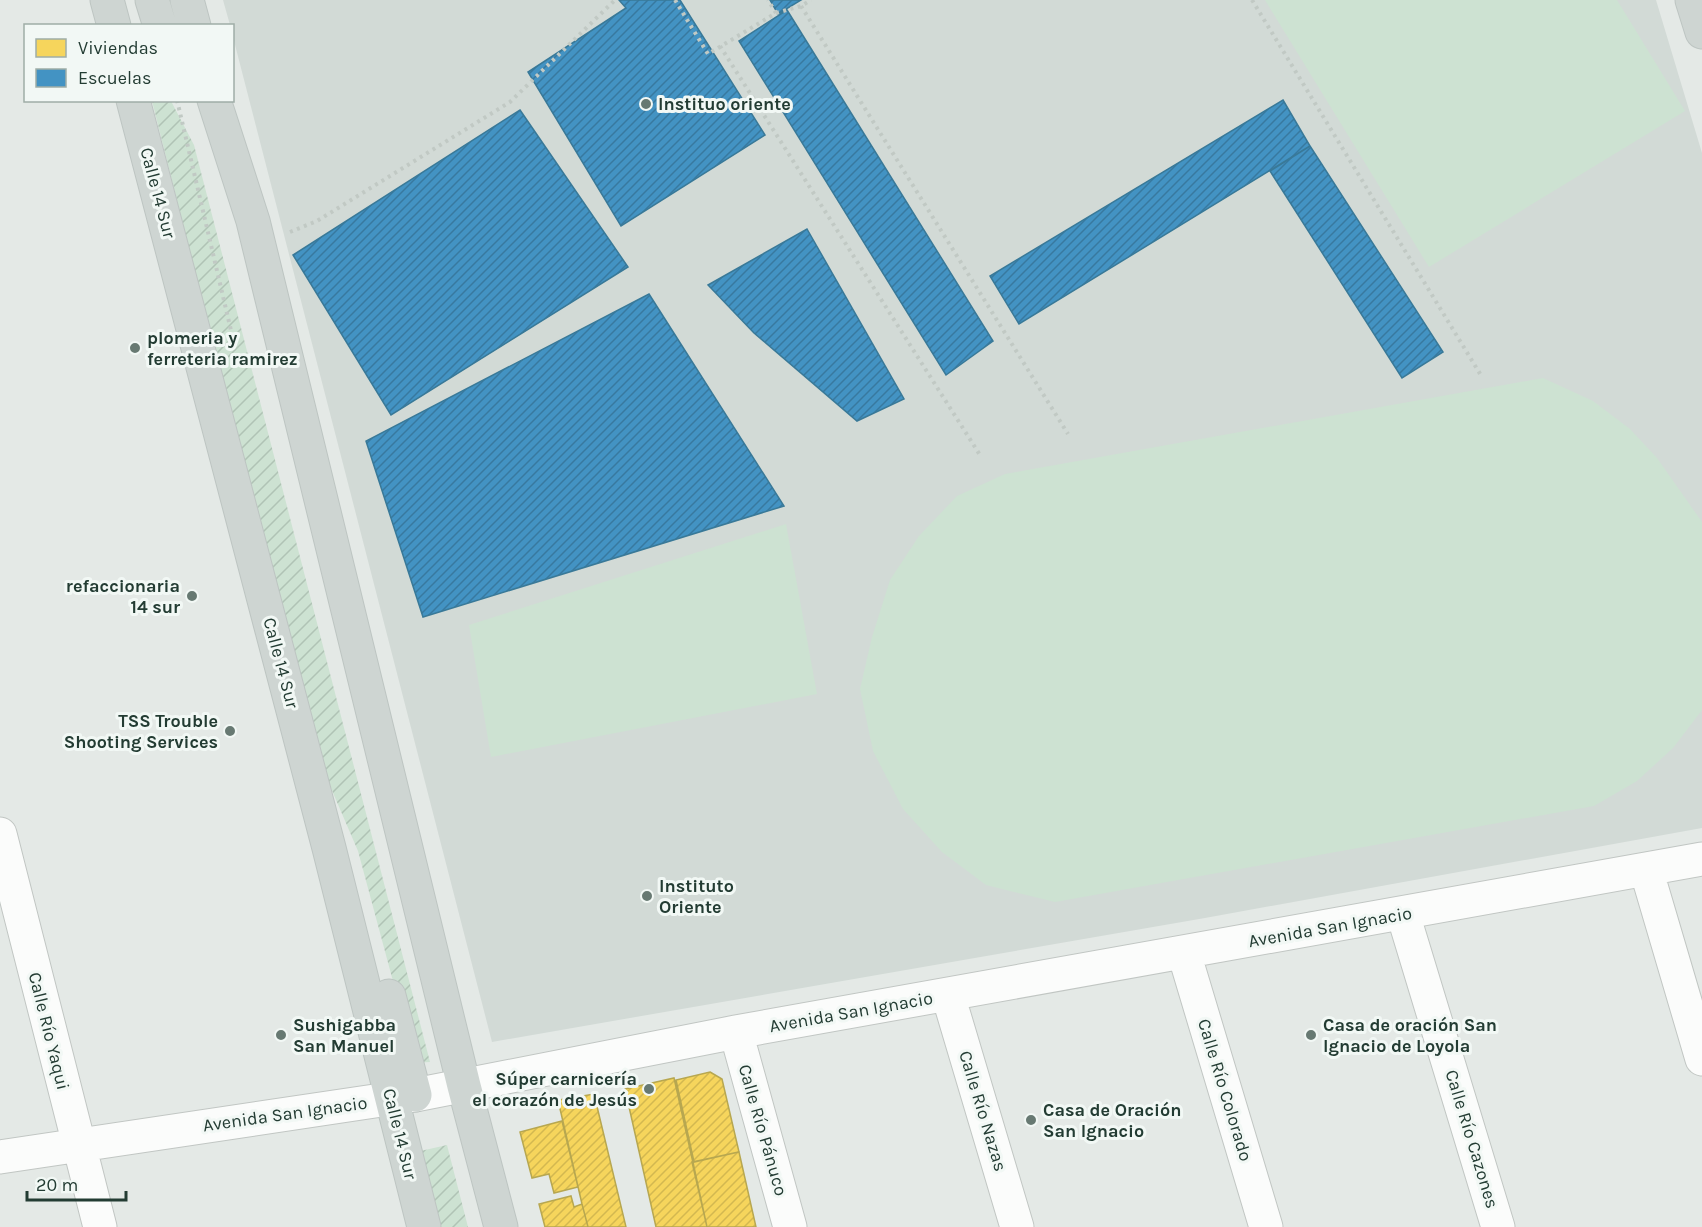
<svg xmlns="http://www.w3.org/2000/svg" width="1702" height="1227" font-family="Karla,sans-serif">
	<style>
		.built { fill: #d2dad6 }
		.garden { fill: url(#garden-furrows) }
		.pitch { fill: #cde2d2 }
		.homes { fill: url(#homes-hatch); stroke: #b7a750; stroke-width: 1.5 }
		.schools { fill: url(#schools-hatch); stroke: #397998; stroke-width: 1.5 }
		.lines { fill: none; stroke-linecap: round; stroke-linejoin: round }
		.minor-casing { stroke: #c1c6c3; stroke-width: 35 }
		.major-casing { stroke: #bdc5c2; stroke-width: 35 }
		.path { stroke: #c1c9c4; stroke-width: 4; stroke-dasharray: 3 4.5; stroke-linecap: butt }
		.minor { stroke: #fbfcfb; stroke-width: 33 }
		.major { stroke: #ced5d2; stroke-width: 33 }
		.poi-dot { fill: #677972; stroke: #f2f8f5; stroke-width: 2 }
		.labels { text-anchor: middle; stroke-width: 6; stroke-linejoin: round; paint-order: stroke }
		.poi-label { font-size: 18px; font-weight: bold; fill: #233c33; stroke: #f2f8f5; text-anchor: start }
		.street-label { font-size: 18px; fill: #233c33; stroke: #f2f8f5 }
	</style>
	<defs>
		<pattern id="garden-furrows" width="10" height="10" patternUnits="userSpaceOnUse" patternTransform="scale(1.5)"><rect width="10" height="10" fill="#cde2d2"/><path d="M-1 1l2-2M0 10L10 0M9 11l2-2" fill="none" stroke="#b0c3b5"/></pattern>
		<pattern id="homes-hatch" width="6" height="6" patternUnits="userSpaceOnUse" patternTransform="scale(1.5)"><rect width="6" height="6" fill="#f6d55c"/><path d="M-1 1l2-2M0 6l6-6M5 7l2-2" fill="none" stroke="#d3b850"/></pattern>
		<pattern id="schools-hatch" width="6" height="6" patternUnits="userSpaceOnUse" patternTransform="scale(1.5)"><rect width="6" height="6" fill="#4393c3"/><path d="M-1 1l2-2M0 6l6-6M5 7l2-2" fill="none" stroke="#38799f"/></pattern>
	</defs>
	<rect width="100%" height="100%" fill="#e4e9e6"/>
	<path class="built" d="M223,0h1433l46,153v675l-497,90 -713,124 -259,-1005 -1,-11 -2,-1z"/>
	<path class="garden" d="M152,101h19l23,44 236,917 -15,1 -57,-212 -43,-100z
		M447,1145l21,82h-32l-20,-75z"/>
	<path class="pitch" d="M1265,0h352l68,111 -256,156z
		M1543,378l50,23 37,28 27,29 45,64v188l-29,38 -36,33 -43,25 -539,96 -69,-17 -44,-33 -39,-43 -30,-58 -13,-62 12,-52 18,-57 29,-44 38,-40 48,-22z
		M786,524l31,170 -326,63 -22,-132z"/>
	<path class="homes" d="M710,1072l12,7 17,73 -45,10 -18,-82z
		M674,1078l20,89 13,60h-51l-31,-138z
		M594,1094l32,133h-38l-6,-23 -24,-104z
		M562,1121l16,66 -24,6 -5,-19 -17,4 -12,-46z
		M739,1152l17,75h-49l-15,-65z
		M571,1196l3,11 8,-3 6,23h-43l-6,-23z"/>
	<path class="schools" d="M619,0h61l85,135 -144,91 -93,-154 98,-64z
		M770,0h31l-23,14z
		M787,10l206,331 -47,34 -207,-334z
		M1283,100l27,46 -291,178 -29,-48z
		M520,110l108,157 -237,148 -98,-160z
		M1310,146l133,206 -41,26 -132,-207z
		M807,229l97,170 -47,22 -103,-88 -46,-48z
		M649,294l135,212 -361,111 -57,-176z"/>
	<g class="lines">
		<g class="minor-casing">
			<path id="minor" d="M0,834l100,393
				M1646,869l56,190
				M1403,914l95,313
				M1184,953l82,274
				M948,995l69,232
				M736,1032l54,195
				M0,1157l415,-62 321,-63 966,-173"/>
		</g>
		<g class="major-casing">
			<path id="major" d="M107,0l7,26
				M152,0l8,26
				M187,0l7,26
				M1692,0l10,32
				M133,100l196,748 95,379
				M214,100l39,121 211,865 37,141
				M389,996l26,99"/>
		</g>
		<path class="path" d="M675,0l33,54 68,-41 -8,-13
			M1252,0l230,377
			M801,6l267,428
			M776,13l25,-7 10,-6
			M720,46l260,409
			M177,100l56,239
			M290,232l27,-11 193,-119 105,-102"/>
		<use href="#minor" class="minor"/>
		<use href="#major" class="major"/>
	</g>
	<g class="poi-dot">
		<circle cx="646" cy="104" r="6"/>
		<circle cx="135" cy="348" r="6"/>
		<circle cx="192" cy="596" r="6"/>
		<circle cx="230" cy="731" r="6"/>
		<circle cx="647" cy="896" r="6"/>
		<circle cx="281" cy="1035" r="6"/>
		<circle cx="1311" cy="1035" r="6"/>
		<circle cx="649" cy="1089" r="6"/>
		<circle cx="1031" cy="1120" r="6"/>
	</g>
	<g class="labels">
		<g class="poi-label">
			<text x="658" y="110">Instituo oriente</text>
			<text x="147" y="344">plomeria y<tspan x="147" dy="21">ferreteria ramirez</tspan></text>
			<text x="180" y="592" text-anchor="end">refaccionaria<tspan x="180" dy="21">14 sur</tspan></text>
			<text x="218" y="727" text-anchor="end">TSS Trouble<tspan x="218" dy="21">Shooting Services</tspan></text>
			<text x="659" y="892">Instituto<tspan x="659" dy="21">Oriente</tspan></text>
			<text x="293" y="1031">Sushigabba<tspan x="293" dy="21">San Manuel</tspan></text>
			<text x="1323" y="1031">Casa de oración San<tspan x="1323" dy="21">Ignacio de Loyola</tspan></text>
			<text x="637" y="1085" text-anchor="end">Súper carnicería<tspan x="637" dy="21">el corazón de Jesús</tspan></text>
			<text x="1043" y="1116">Casa de Oración<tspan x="1043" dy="21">San Ignacio</tspan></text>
		</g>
		<g class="street-label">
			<text transform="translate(158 193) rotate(75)" y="6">Calle 14 Sur</text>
			<text transform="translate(281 663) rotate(75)" y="6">Calle 14 Sur</text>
			<text transform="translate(1330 927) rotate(-10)" y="6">Avenida San Ignacio</text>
			<text transform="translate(851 1012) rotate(-10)" y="6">Avenida San Ignacio</text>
			<text transform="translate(49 1031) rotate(76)" y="6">Calle Río Yaqui</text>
			<text transform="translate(1225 1090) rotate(73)" y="6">Calle Río Colorado</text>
			<text transform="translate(983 1111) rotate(73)" y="6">Calle Río Nazas</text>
			<text transform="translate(285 1114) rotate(-8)" y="6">Avenida San Ignacio</text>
			<text transform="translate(763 1130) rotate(74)" y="6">Calle Río Pánuco</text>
			<text transform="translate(400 1134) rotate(76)" y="6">Calle 14 Sur</text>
			<text transform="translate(1472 1139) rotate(73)" y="6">Calle Río Cazones</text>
		</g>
	</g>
	<rect x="24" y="24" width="210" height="78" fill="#f2f8f5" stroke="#9fada7" stroke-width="1.5"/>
	<rect x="36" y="39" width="30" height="18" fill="#f6d55c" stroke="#9fada7" stroke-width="1.5"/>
	<text x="78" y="54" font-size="18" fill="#233c33">Viviendas</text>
	<rect x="36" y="69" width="30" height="18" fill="#4393c3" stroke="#9fada7" stroke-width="1.5"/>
	<text x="78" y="84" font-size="18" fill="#233c33">Escuelas</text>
	<path d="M27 1191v9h99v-9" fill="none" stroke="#233c33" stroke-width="3"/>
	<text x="36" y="1191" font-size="18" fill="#233c33" stroke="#f2f8f5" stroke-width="4.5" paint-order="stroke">20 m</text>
</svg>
